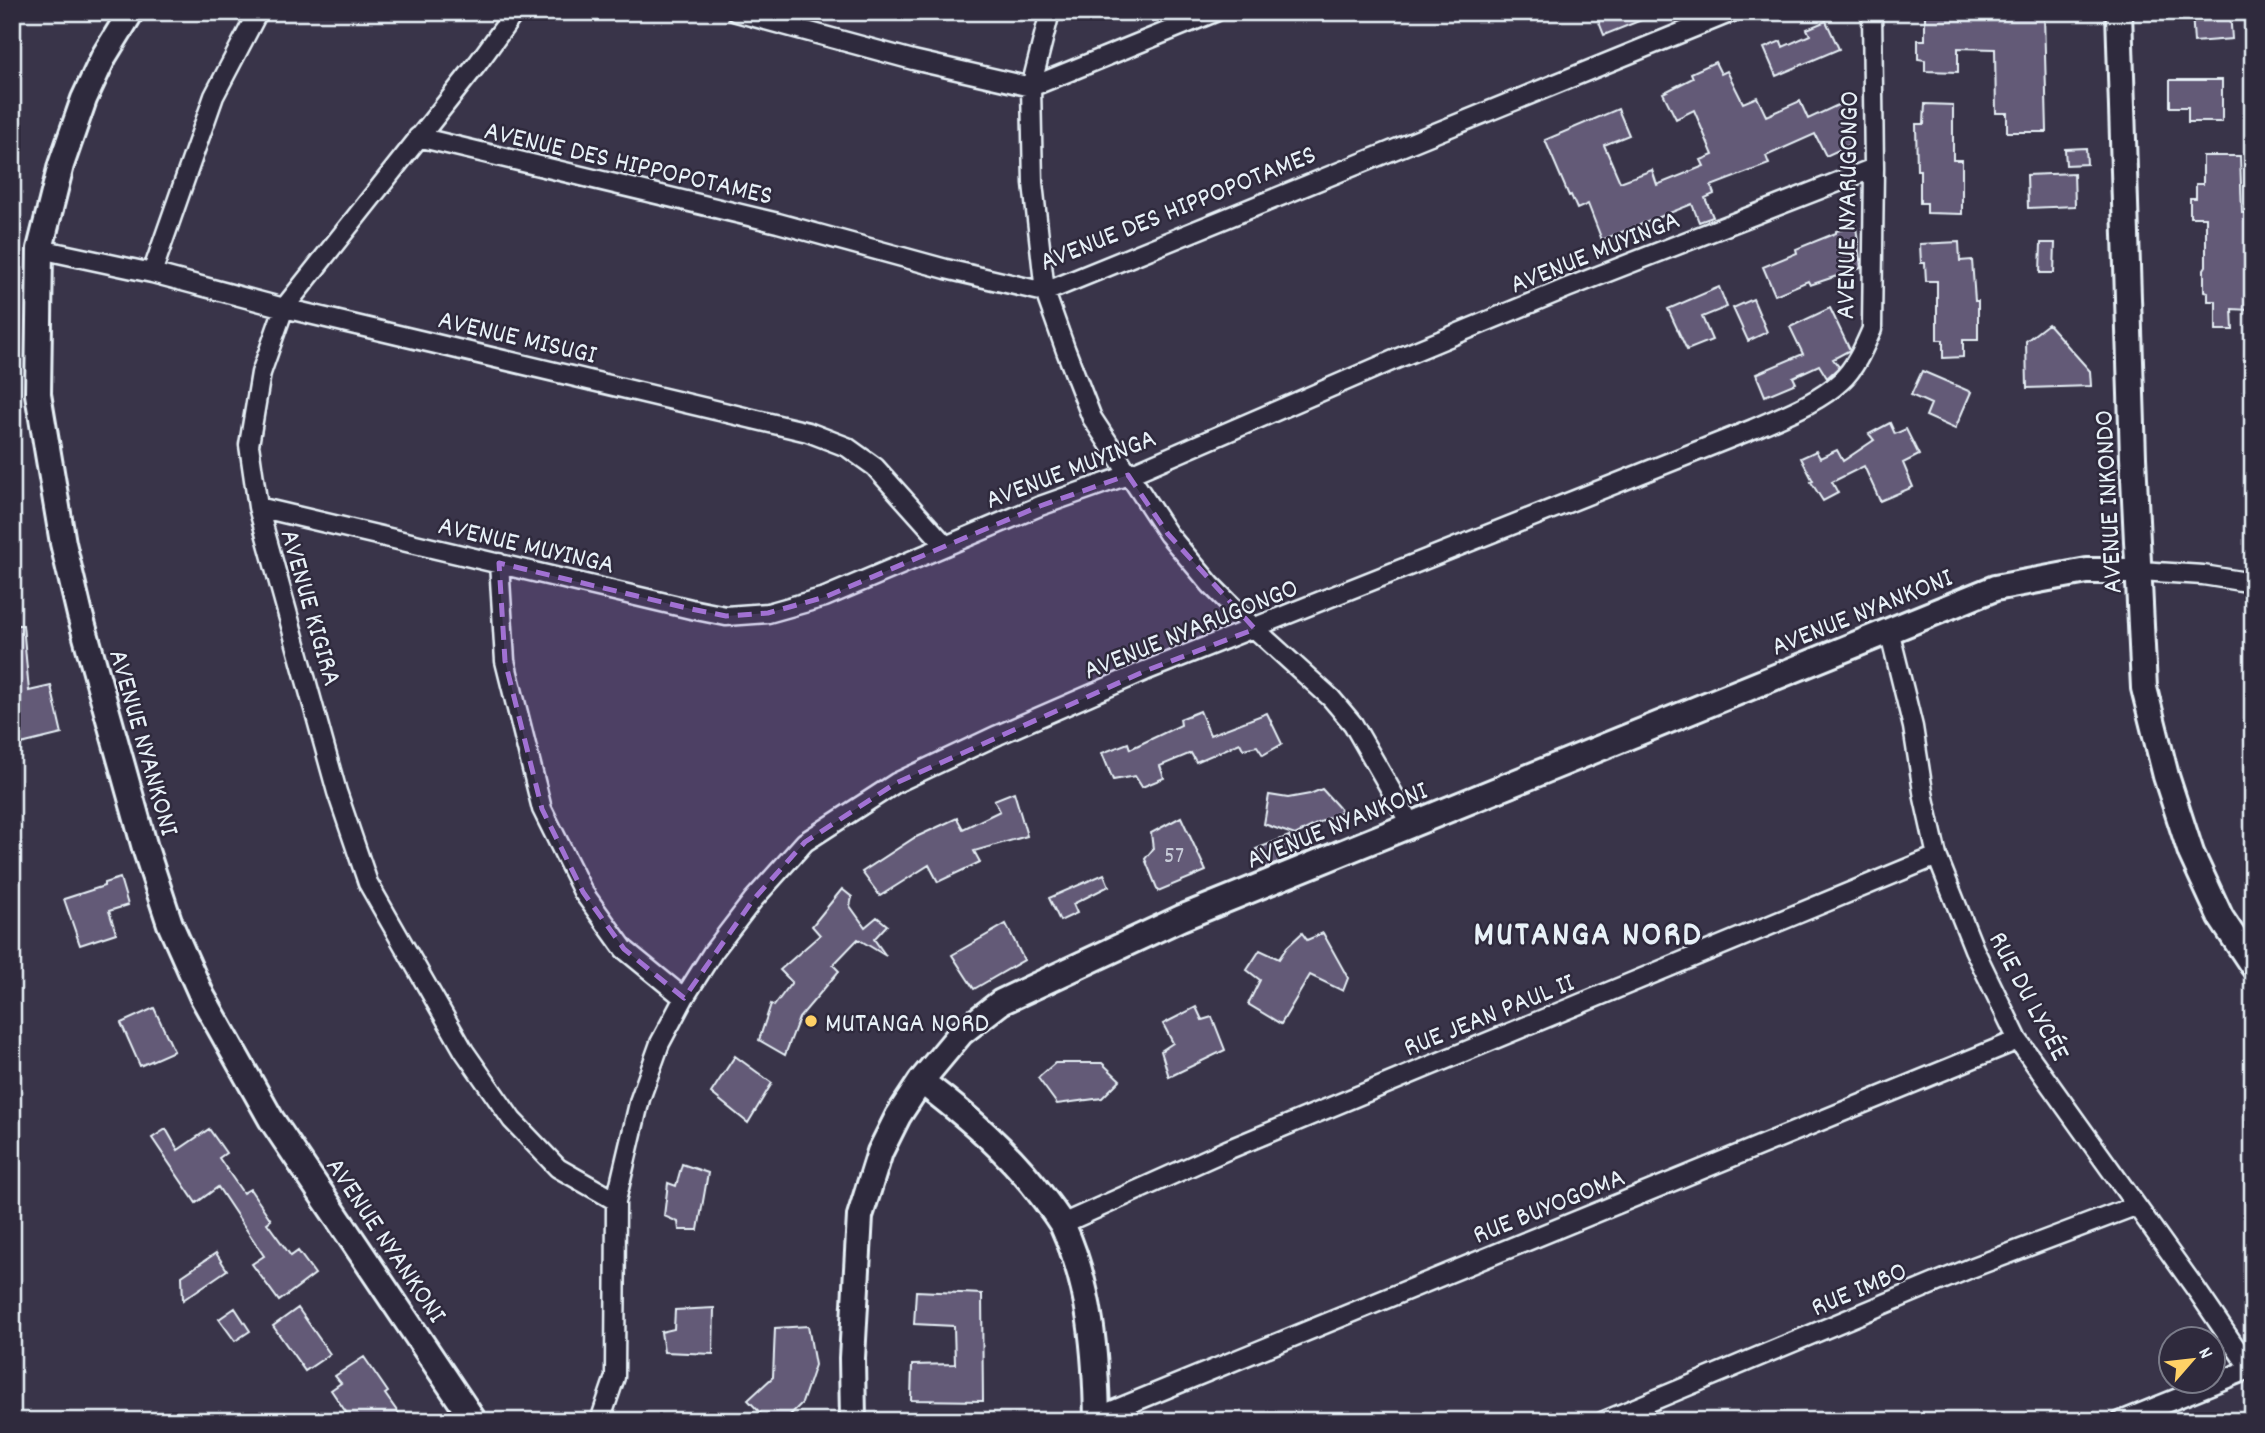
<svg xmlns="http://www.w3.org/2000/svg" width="2265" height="1433" font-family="Dekko,sans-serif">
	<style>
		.building { fill: #635a77; stroke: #e8f1f8; stroke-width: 2 }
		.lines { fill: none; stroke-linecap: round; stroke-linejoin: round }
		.street-casing { stroke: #e8f1f8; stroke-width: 23 }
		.secondary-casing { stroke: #e8f1f8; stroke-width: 30 }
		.street { stroke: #2f2a3d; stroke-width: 18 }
		.secondary { stroke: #2f2a3d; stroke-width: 24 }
		.marked { fill: #a171d3; fill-opacity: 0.2; stroke: #a171d3; stroke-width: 5; stroke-dasharray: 14 9; stroke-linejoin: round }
		.poi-dot { fill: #ffd166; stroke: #2f2a3d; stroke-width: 2.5 }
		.labels { text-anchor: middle; stroke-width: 5; stroke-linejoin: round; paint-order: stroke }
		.number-label { font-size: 24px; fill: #c7cbd8 }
		.street-label { font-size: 28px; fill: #e8f1f8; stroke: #2f2a3d }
		.poi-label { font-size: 28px; fill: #e8f1f8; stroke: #2f2a3d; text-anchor: start }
		.district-label { font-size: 35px; font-weight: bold; letter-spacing: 2px; fill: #e8f1f8; stroke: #2f2a3d }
	</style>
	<rect width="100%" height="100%" fill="#393449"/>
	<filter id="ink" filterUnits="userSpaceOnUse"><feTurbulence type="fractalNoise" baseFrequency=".0143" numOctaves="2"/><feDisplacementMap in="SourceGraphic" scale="14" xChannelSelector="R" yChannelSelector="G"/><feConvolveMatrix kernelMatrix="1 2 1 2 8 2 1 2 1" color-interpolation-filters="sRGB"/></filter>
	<g filter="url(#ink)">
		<path class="building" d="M1595,12h64v1l-55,22z
			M1925,12h57v4l62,-2 3,118h-40v-19h-11l-1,-64 -37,-1v24l-33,-1v-11l-7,-1v-19h7z
			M2192,12h38l2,27 -38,3z
			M1826,21l13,28 -63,27 -12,-28 17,-7 2,6 27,-12 -3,-6z
			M1715,62l6,12 6,-3 16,32 14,-6 9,19 34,-15 8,18 32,-15 11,22 -6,3 7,15 -26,12 -11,-22 -49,22 3,8 -58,22 3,8 -9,4 8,19 -14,5 -7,-18 -90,36 -14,-36 -11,5 -6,-14 -2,1 -24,-56 73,-31 11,26 -25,10 16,37 32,-12 5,15 47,-19 -3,-6 12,-5 -19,-45 -18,9 -13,-26 30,-15 -2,-5z
			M2170,80h52v42h-34v-15h-18z
			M1925,104l28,1v55h9v54l-35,-1v-10h-7v-33h-3l-1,-46h8z
			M2086,148l1,16 -21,1 -1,-16z
			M2203,156h37l2,57h11v17h-5l1,80 -17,-1 1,21h-17v-29h-8v-9l-4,-1v-22l2,-3v-49h-16v-19h6v-14h7z
			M2074,173l1,33 -47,2 -1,-33z
			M1856,226l5,42 -51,17 -2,-4 -33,14 -12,-28 34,-14 -1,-4 40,-16v-2z
			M1959,242l1,19 12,-1 3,41h3v39h-15v17l-20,1v-18h-6v-59h-11l-1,-18h-4l-1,-19z
			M2041,243h14l-1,30h-14z
			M1719,287l8,20 -25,10 10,23 -25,10 -19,-41z
			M1753,299l14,33 -19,9 -15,-33z
			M1830,308l20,42 -17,9 6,8 -12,11 -8,-13 -26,12 3,6 -31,13 -9,-22 47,-20 -13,-27z
			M2048,324l42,47 1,15 -64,2 -1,-47z
			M1922,371l49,21 -16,37 -29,-13 5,-12 -20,-9z
			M1890,423l5,11 11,-5 13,26 -16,8 10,24 -33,14 -16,-35 -32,16 6,11 -15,8 -12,-19 2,-1 -12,-23 15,-7 4,7 17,-8 6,11 31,-21 -5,-6z
			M12,625h11l6,66 22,-5 11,48 -41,10 -9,-33z
			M1200,711l10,24 57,-22 15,31 -19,11 -6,-9 -14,3 -3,-6 -44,19 -5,-9 -31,13 4,12 -22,9 -7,-11 -22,4 -11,-27 26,-10 2,6 51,-24 -1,-6z
			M1322,789l20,22 -47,24 -31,-11 5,-29 19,3 22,-4z
			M1014,792l13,44 -53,15 6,11 -42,20 -9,-17 -49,31 -18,-24 52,-34 43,-20 6,11 37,-18 -6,-11z
			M1181,817l25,54 -48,20 -13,-32 8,-10 -2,-16z
			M1289,836l7,19 -30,13 -10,-19z
			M1104,874l5,12 -36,18 4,9 -17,8 -11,-23z
			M120,878l8,27 -19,6 7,22 -36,12 -16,-46 40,-13v-3z
			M842,889l10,8 -2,9 15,21 12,-10 10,8 -13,14 12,17 -28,-17 -25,26 6,6 -40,47 -14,37 -26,-15 12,-36 3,2 18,-24 -12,-12 40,-35 -8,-9z
			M1006,924l18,36 -50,29 -22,-34z
			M1302,933l5,7 16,-7 25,45 -5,13 -33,-16 -29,49 -33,-20 12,-24 -13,-10 13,-20 19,9 8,-12z
			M1196,1007l6,13 10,-3 13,33 -56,27 -8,-26 12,-8 -10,-19z
			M154,1008l20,43 -34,15 -19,-43z
			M735,1056l37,27 -24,40 -37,-30z
			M1055,1063h47l18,17 -18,18 -45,6 -19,-26z
			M166,1129l12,21 31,-21 17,24 -7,5 24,35 7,-4 21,31 -4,3 24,33 7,-5 17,23 -36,27 -27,-37 12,-8 -46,-69 -22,16 -44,-65z
			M682,1164l26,9 -10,57h-19l-1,-8 -14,-6 4,-33 8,3z
			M216,1253l11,17 -44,30 -1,-24z
			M916,1291l66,3 1,107 -72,-1 1,-35 43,-1 -1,-38 -40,-2z
			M235,1308l15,23 -15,10 -16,-22z
			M298,1308l32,46 -25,17 -32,-45z
			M714,1308l-1,46 -49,-2 -3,-20 13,-3 1,-19z
			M808,1326l7,39 -13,38 -18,18h-16l-20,-21 25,-23 2,-49z
			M364,1357l24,35 -3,2 19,27h-52l-21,-31 10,-7 -6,-7z"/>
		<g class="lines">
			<g class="street-casing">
				<path id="street" d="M515,12l-37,51 -194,245 -23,65 -12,72 9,62 79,285 31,91 96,168 48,69 46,48 58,33
					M736,12l177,48 118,27 184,-75
					M1050,12l-19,75 2,96 12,109 21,59 26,67 76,116 43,51 44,44 76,69 22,26 58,101
					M418,137l360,86 168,46 99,23 687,-280
					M40,249l112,24 132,35 524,124 39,15 28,20 70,78
					M152,273l62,-177 44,-84
					M258,507l433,102 35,7 42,-3 57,-16 215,-91 88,-31 268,-116 171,-71 307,-120
					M499,563l6,98 37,148 41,83 41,57 60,49
					M2140,571l63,4 50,8
					M1889,630l24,97 11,71 13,58 37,93 44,91 180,252 55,81
					M1062,1224l165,-74 710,-294
					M1097,1417l921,-377
					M600,1421l15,-44 1,-176 24,-102 20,-56 24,-45 29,-46 40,-52 52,-58 91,-59 102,-48 147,-64 608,-242c29,-13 65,-26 88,-48 15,-14 23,-34 31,-52l2,-161 -2,-156
					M1604,1421l367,-153 164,-62
					M2121,1421l129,-52"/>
			</g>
			<g class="secondary-casing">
				<path id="secondary" d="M131,12l-27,44 -20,43 -23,66 -21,84 -2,145 25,149 17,72 65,233 25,76 32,72 69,123 203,302
					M2119,12l14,445 11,231 22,88 25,77 30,65 32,48
					M921,1081c46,35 90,72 124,119 6,8 13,17 18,26 28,62 33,128 34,195
					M853,1421l-1,-63 8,-142 20,-64 18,-36 23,-35 40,-48 40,-31 180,-84 814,-330 92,-17h53"/>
			</g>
			<use href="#street" class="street"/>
			<use href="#secondary" class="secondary"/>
		</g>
	</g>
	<path class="marked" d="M1128,475l40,59 87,95 -110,42 -249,112 -91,59 -52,58 -69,98 -60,-49 -41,-57 -41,-83 -37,-148 -6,-98 192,46 35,7 42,-3 57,-16 215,-91z"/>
	<circle class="poi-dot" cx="811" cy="1021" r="7"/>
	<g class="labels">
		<g class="number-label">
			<text x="1174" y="862">57</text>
		</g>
		<g class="street-label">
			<text transform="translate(629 161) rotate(13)" y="10">AVENUE DES HIPPOPOTAMES</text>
			<text transform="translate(1845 205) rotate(-89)" y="10">AVENUE NYARUGONGO</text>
			<text transform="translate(1177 206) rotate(-22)" y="10">AVENUE DES HIPPOPOTAMES</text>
			<text transform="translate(1594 250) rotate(-22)" y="10">AVENUE MUYINGA</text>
			<text transform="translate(518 335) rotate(13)" y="10">AVENUE MISUGI</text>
			<text transform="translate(1070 467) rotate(-21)" y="10">AVENUE MUYINGA</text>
			<text transform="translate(2106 502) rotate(-93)" y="10">AVENUE INKONDO</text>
			<text transform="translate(527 543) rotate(13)" y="10">AVENUE MUYINGA</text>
			<text transform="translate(313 607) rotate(74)" y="10">AVENUE KIGIRA</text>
			<text transform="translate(1861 610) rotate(-22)" y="10">AVENUE NYANKONI</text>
			<text transform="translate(1190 627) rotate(-22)" y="10">AVENUE NYARUGONGO</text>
			<text transform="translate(146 742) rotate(74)" y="10">AVENUE NYANKONI</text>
			<text transform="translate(1336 823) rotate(-22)" y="10">AVENUE NYANKONI</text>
			<text transform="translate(2031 995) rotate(62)" y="10">RUE DU LYCÉE</text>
			<text transform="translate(1488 1013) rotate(-22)" y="10">RUE JEAN PAUL II</text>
			<text transform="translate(1548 1204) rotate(-22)" y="10">RUE BUYOGOMA</text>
			<text transform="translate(388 1239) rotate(56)" y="10">AVENUE NYANKONI</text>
			<text transform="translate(1858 1287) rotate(-23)" y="10">RUE IMBO</text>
		</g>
		<g class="poi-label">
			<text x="825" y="1031">MUTANGA NORD</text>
		</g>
		<g class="district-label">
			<text x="1588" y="944">MUTANGA NORD</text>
		</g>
	</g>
	<rect width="2265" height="1433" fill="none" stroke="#2f2a3d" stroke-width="42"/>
	<rect x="21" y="21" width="2223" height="1391" fill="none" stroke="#e8f1f8" stroke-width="2.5" filter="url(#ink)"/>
	<g transform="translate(2192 1360) rotate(62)"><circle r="33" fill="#2f2a3d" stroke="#797a88" stroke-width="2"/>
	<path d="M0-5L12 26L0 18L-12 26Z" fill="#ffd166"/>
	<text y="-10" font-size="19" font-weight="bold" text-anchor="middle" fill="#e8f1f8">N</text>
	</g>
</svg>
